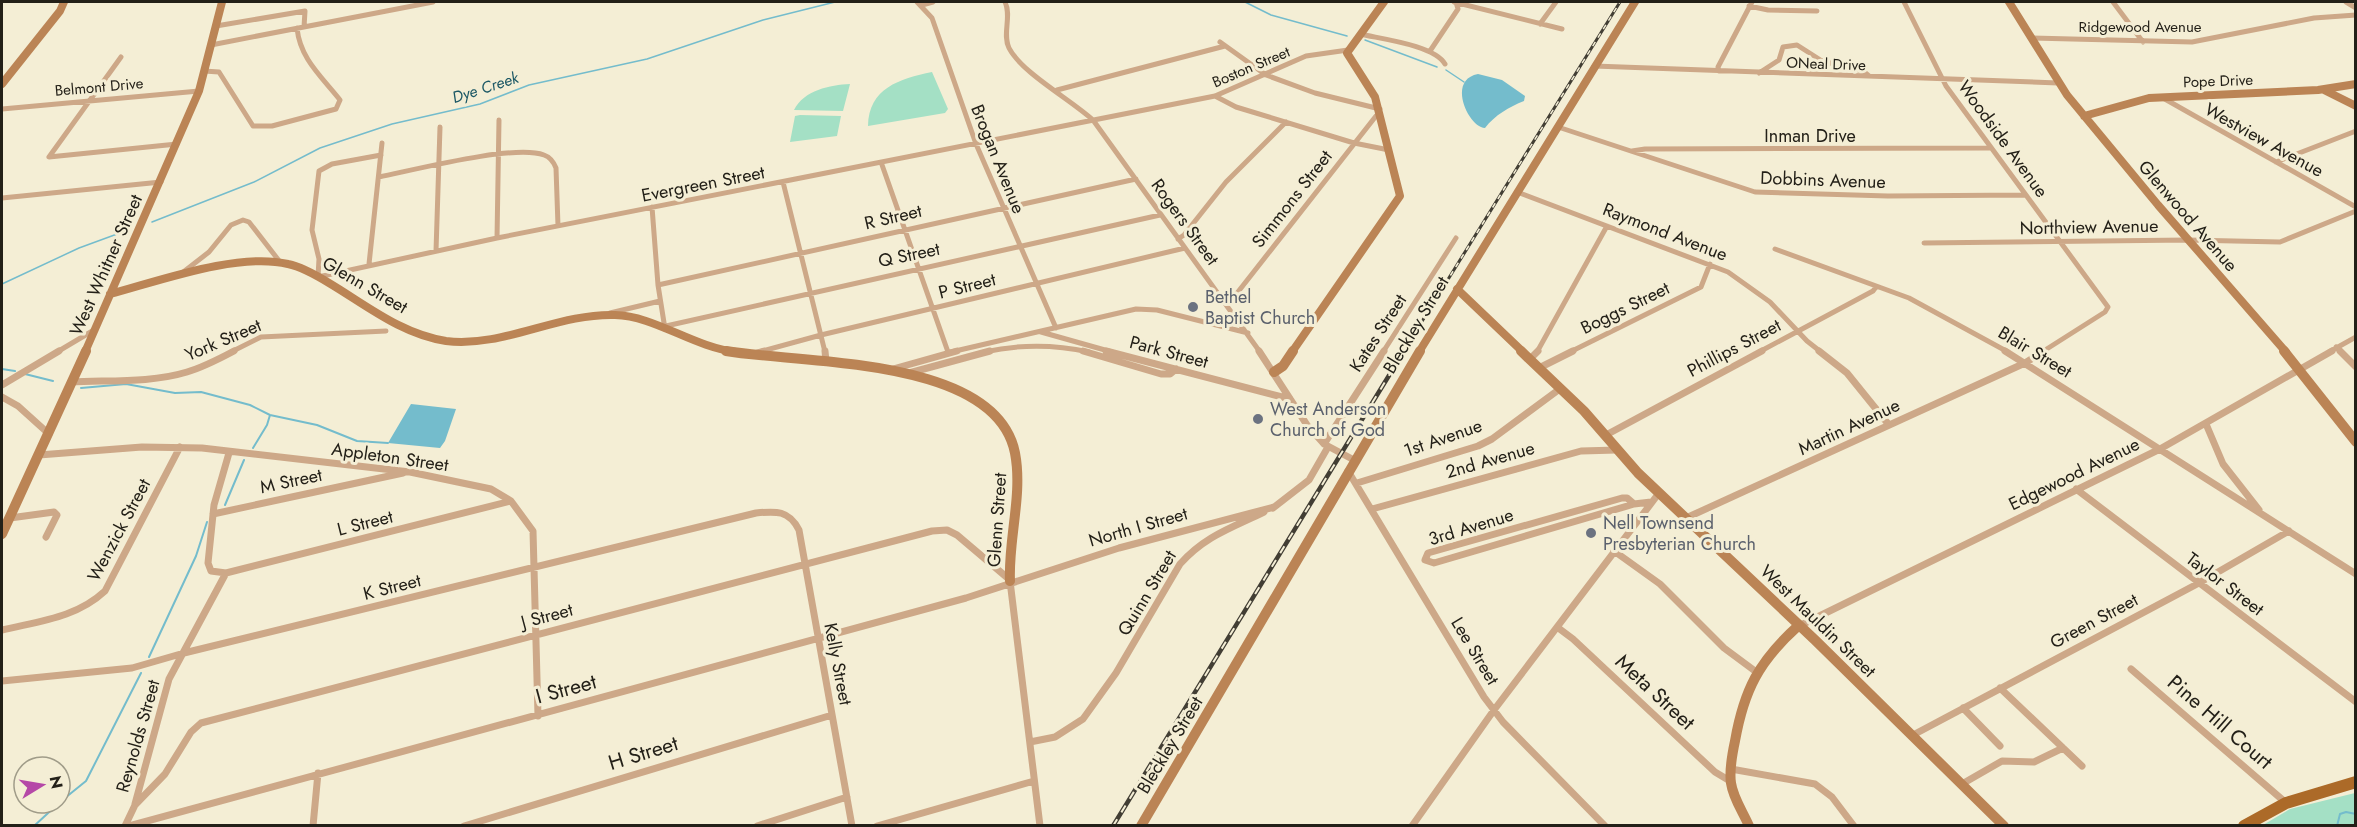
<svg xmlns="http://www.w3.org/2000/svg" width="2357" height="827" font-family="Jost,sans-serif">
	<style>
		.green { fill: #a4e0c5 }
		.water { fill: #74bccc }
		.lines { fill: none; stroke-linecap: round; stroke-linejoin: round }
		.stream-far1 { stroke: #74bccc; stroke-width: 1.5 }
		.stream { stroke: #74bccc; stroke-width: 2 }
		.street-far1 { stroke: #cda888; stroke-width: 5 }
		.street { stroke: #cda888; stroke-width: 7 }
		.secondary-far1 { stroke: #bb8455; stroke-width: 8 }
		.secondary { stroke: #bb8455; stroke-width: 10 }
		.primary { stroke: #ac6a28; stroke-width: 12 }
		.rail-far1-casing { stroke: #423e34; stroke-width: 3 }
		.rail-casing { stroke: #423e34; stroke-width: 4.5 }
		.rail-far1 { stroke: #f4eed5; stroke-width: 1.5; stroke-dasharray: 5; stroke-linecap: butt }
		.rail { stroke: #f4eed5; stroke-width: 2; stroke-dasharray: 8; stroke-linecap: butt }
		.worship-dot { fill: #6b7280; stroke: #f4eed5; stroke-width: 2 }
		.labels { text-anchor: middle; stroke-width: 6; stroke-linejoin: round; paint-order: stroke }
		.far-street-label { font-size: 15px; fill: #232018; stroke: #f4eed5 }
		.far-water-label { font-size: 16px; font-style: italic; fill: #1c5865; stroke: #f4eed5 }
		.street-label { font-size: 18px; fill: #232018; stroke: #f4eed5 }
		.worship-label { font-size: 18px; fill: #5b616d; stroke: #f4eed5; text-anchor: start }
		.near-street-label { font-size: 21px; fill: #232018; stroke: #f4eed5 }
	</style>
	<rect width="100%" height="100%" fill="#f4eed5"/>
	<path class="green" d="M932,72l16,37 -3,4 -77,13c1,-38 31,-47 64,-54z
		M850,84l-7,27 -49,-1c10,-20 36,-25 56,-26z
		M800,115l41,1 -4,20 -47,6 5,-26z
		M2355,793v32h-92l27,-16z"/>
	<path class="water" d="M1478,74l24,6 23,16 -1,5c-15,6 -29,14 -39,27 -16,0 -39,-48 -7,-54z
		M411,404l45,5 -11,32 -5,7 -52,-5z"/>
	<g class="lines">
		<path class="stream-far1" d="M1245,2l26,13 76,21
			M1365,40l72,27
			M1446,70l18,12
			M152,222l102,-40 66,-34 72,-24 88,-20 49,-19 118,-26 116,-39 72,-18
			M2,284l77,-36 49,-18"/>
		<path class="stream" d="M2,369l13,2
			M25,374l28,7
			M81,388l45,-4 49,9 26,-1 49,13 20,10 47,10 40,16 31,2
			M253,448l14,-23 3,-10
			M225,505l19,-45
			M149,657l47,-101 11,-34
			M60,802l26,-21 55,-108
			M34,826l25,-23
			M2309,826h6
			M2337,826l3,-12 6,-2 10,2"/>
		<path class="street-far1" d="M917,2l15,16 44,126 80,184
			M1005,2c7,14 -3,32 4,46 13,25 61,51 84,72l167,232
			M1454,2l108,27
			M1904,2l42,84 162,221 -3,5 -63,40
			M2113,2l30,40
			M2346,2l10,6
			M922,5l11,-3
			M1749,6l19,4 49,1
			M1540,24l16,-22
			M216,26l89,-15 -1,16
			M1360,34c21,5 74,11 85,30
			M2030,38l162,4 122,-24 42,-3
			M1220,42l46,33 49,18 65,16
			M211,45l222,-43
			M1430,51l28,-42 -2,-7
			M121,57l-72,100 128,-13
			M1594,66l464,17
			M204,71l15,1 34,54h19l64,-17 4,-9c-18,-23 -40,-41 -43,-72
			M1719,71l-1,-4 34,-65
			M1759,73l20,-13 4,-13 14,-2 25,16 41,10 6,5
			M1057,90l168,-44
			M1215,96l21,11 118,36 35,7
			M2163,98l193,109
			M2,109l197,-18
			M1558,127l197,65 133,4 137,-1
			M1632,151l13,-2 345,-1
			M381,155l-49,9 -13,7 -7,59 7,29 -1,18 179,-39 718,-142 91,-40 42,-6
			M881,162l67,190
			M2276,162l80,-31
			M379,177c35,-7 135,-33 165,-22 6,2 10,8 12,13l2,58
			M783,182l42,170
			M1517,192l211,80 42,30 37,39 14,11
			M2,198l159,-16
			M652,207l6,78 7,44
			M497,238l2,-118
			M1178,239l6,-4 42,-53 60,-60
			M1924,243l264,-3 92,2 76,-31
			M1775,249l134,49 99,54
			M436,251l4,-124
			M369,264l13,-121
			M182,273l27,-21 22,-27 12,-5 6,2 31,40
			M658,285l478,-106
			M1226,303l8,-6 142,-181 4,-2
			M610,313l50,-12
			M666,326l494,-111
			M1041,332l71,20
			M2336,347l5,5
			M57,352l37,-22
			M231,352l30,-15 125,-6
			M759,352l62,-17 364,-87
			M951,352l185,-43 21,1 91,23
			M984,352c36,-8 69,-8 105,0
			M1383,352l73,-114
			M1537,352l70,-126
			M1570,352l131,-65 9,-23
			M1759,352l114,-61 3,-4
			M2329,352l27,-15"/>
		<path class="street" d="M825,351l1,10
			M1083,351l78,23h9l6,-5
			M1106,351l184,48
			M1259,351l48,74 17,19 30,16
			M1819,351l28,22 42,52
			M2005,351l351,223
			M2340,351l16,16
			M757,353l7,-2
			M1531,358l7,-7
			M1541,367l32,-16
			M893,369l64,-18
			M909,373l81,-22
			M71,382c38,-2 80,1 116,-10 17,-5 32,-13 47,-21
			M2,385l57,-34
			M2,397l16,9 31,28
			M2206,424l17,40 36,46
			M1606,435l156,-84
			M1324,444l60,-93
			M39,455l103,-8 60,1 208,24 81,17 20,12 22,30 5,185
			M1348,471l136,226 19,25 102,104
			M1357,483l121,-37 14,-7 69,-51
			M2076,489l280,213
			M1622,498h5l7,6 -200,59 -9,-3 3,-7z
			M1634,504l17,-2
			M1273,508l36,-28 19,-33
			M1372,509l209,-58 36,-1
			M213,514l190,-41
			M10,518l44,-6 3,3 -11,22
			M1686,518l339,-155 19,-12
			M1614,551l46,33 64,64 31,23
			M226,573l285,-72
			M1010,581l30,245
			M1799,626l361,-177 172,-98
			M1557,627l16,12 142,133 15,9
			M2,630c37,-9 74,-12 103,-39l75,-144
			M2131,669l154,133
			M2,681l130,-13 52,-15 572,-140c20,-2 33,-3 43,17l53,296
			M2000,688l82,78
			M1963,708l37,38
			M1913,735l286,-152 90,-52
			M1030,742l25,-5 28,-18 33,-46 64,-109c25,-28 51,-36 84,-52
			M1731,769l84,15 17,13 22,29
			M1962,784l40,-23 32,1 29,-14
			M135,804l34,-125 57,-106 -15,-2 -3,-8 6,-58 15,-52
			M125,826l10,-21 30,-31 26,-42 10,-9 731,-192 15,-1 10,5 53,45
			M129,826l837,-228 153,-50 155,-41
			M313,826l5,-53
			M464,826l368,-111
			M757,826l90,-29
			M877,826l157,-45
			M1412,826l82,-116 165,-217"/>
		<path class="secondary-far1" d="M2009,2l58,93 91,110 128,147
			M2,84l58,-73 4,-9
			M2324,90l32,16
			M2084,116l65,-18 169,-8 38,-6
			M1457,289l66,63
			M110,294c49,-13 128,-42 178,-30 14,3 28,11 41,19 37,22 72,51 117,58 57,7 112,-28 169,-26 40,1 78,32 121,37
			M85,352l114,-261 23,-89
			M1292,352l108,-156 -25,-99 -28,-44 37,-51
			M1419,352l216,-350"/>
		<path class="secondary" d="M726,351c76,13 270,5 289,102 8,42 -7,86 -5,128
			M1521,351l63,60 54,62 177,167 189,186
			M2284,351l72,91
			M1274,372l9,-6 10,-15
			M2,534l84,-183
			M1141,826l279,-475
			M1749,826c-6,-14 -16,-28 -18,-43 -2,-13 1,-28 4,-42 9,-51 24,-80 63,-115"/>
		<path class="primary" d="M2244,826l42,-23 70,-21"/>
		<g class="rail-far1-casing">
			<path id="rail-far1" d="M1403,352l217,-350"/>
		</g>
		<g class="rail-casing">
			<path id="rail" d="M1113,826l291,-475"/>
		</g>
		<use href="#rail-far1" class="rail-far1"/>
		<use href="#rail" class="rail"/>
	</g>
	<g class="worship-dot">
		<circle cx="1193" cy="307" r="6"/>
		<circle cx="1258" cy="419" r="6"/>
		<circle cx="1591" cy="533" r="6"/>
	</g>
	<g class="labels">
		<g class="far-street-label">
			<text x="2140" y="32">Ridgewood Avenue</text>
			<text transform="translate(1826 64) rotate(2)" y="5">ONeal Drive</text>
			<text transform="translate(1251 67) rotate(-23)" y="5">Boston Street</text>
			<text transform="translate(2218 81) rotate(-2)" y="5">Pope Drive</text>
			<text transform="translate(99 87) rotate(-5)" y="5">Belmont Drive</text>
		</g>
		<g class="far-water-label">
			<text transform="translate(485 87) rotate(-18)" y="6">Dye Creek</text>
		</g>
		<g class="street-label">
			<text x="1810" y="142">Inman Drive</text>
			<text transform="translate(2003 139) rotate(54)" y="6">Woodside Avenue</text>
			<text transform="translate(2264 140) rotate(29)" y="6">Westview Avenue</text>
			<text transform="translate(998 159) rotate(68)" y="6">Brogan Avenue</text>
			<text transform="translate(1823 180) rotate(2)" y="6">Dobbins Avenue</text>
			<text transform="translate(703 184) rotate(-11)" y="6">Evergreen Street</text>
			<text transform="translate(1292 199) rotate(-52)" y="6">Simmons Street</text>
			<text transform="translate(2188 216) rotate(49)" y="6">Glenwood Avenue</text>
			<text transform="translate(893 217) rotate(-13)" y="6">R Street</text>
			<text transform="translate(1185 222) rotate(54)" y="6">Rogers Street</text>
			<text transform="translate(2089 227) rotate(-1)" y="6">Northview Avenue</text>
			<text transform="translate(1665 232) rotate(21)" y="6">Raymond Avenue</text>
			<text transform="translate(909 255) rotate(-12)" y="6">Q Street</text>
			<text transform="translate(106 265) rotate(-66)" y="6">West Whitner Street</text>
			<text transform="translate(365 285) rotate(30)" y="6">Glenn Street</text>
			<text transform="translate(967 286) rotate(-14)" y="6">P Street</text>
			<text transform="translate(1625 308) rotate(-26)" y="6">Boggs Street</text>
			<text transform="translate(1416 325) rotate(-59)" y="6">Bleckley Street</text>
			<text transform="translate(1378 333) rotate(-57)" y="6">Kates Street</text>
			<text transform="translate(223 340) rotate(-23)" y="6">York Street</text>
			<text transform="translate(1734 348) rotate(-28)" y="6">Phillips Street</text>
			<text transform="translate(1169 352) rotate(15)" y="6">Park Street</text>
			<text transform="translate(2035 352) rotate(31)" y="6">Blair Street</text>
			<text transform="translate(1849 427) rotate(-25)" y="6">Martin Avenue</text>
			<text transform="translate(1443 438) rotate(-19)" y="6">1st Avenue</text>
			<text transform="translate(390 457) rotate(8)" y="6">Appleton Street</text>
			<text transform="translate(1490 460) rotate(-16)" y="6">2nd Avenue</text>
			<text transform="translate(2074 474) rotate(-26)" y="6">Edgewood Avenue</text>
			<text transform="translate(291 481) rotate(-12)" y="6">M Street</text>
			<text transform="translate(997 520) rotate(-86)" y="6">Glenn Street</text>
			<text transform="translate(365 523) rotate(-14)" y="6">L Street</text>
			<text transform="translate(1138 527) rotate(-16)" y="6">North I Street</text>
			<text transform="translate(1471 527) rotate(-17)" y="6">3rd Avenue</text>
			<text transform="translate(119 530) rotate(-62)" y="6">Wenzick Street</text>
			<text transform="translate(2225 584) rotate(37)" y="6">Taylor Street</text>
			<text transform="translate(392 587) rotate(-14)" y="6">K Street</text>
			<text transform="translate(1147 593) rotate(-59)" y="6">Quinn Street</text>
			<text transform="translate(547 616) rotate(-15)" y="6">J Street</text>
			<text transform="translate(1818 621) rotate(44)" y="6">West Mauldin Street</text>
			<text transform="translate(2094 621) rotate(-28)" y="6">Green Street</text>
			<text transform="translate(1475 651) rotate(59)" y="6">Lee Street</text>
			<text transform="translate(838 664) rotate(79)" y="6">Kelly Street</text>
			<text transform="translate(138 736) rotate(-74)" y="6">Reynolds Street</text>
			<text transform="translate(1170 745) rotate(-59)" y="6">Bleckley Street</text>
		</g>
		<g class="worship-label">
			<text x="1205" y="303">Bethel<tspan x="1205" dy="21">Baptist Church</tspan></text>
			<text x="1270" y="415">West Anderson<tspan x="1270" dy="21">Church of God</tspan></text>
			<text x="1603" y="529">Nell Townsend<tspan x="1603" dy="21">Presbyterian Church</tspan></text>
		</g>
		<g class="near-street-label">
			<text transform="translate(566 689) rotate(-15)" y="7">I Street</text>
			<text transform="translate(1655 692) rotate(43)" y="7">Meta Street</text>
			<text transform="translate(2220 722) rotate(41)" y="7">Pine Hill Court</text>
			<text transform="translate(643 753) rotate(-17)" y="7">H Street</text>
		</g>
	</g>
	<rect width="2357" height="827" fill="none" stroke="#232018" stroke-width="6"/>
	<g transform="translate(42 785) rotate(79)"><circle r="28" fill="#f4eed5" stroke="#a09c89" stroke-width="1.5"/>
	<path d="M0-4.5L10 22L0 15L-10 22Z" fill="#b548a7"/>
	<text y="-9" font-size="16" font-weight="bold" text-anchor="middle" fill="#232018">N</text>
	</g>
</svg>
